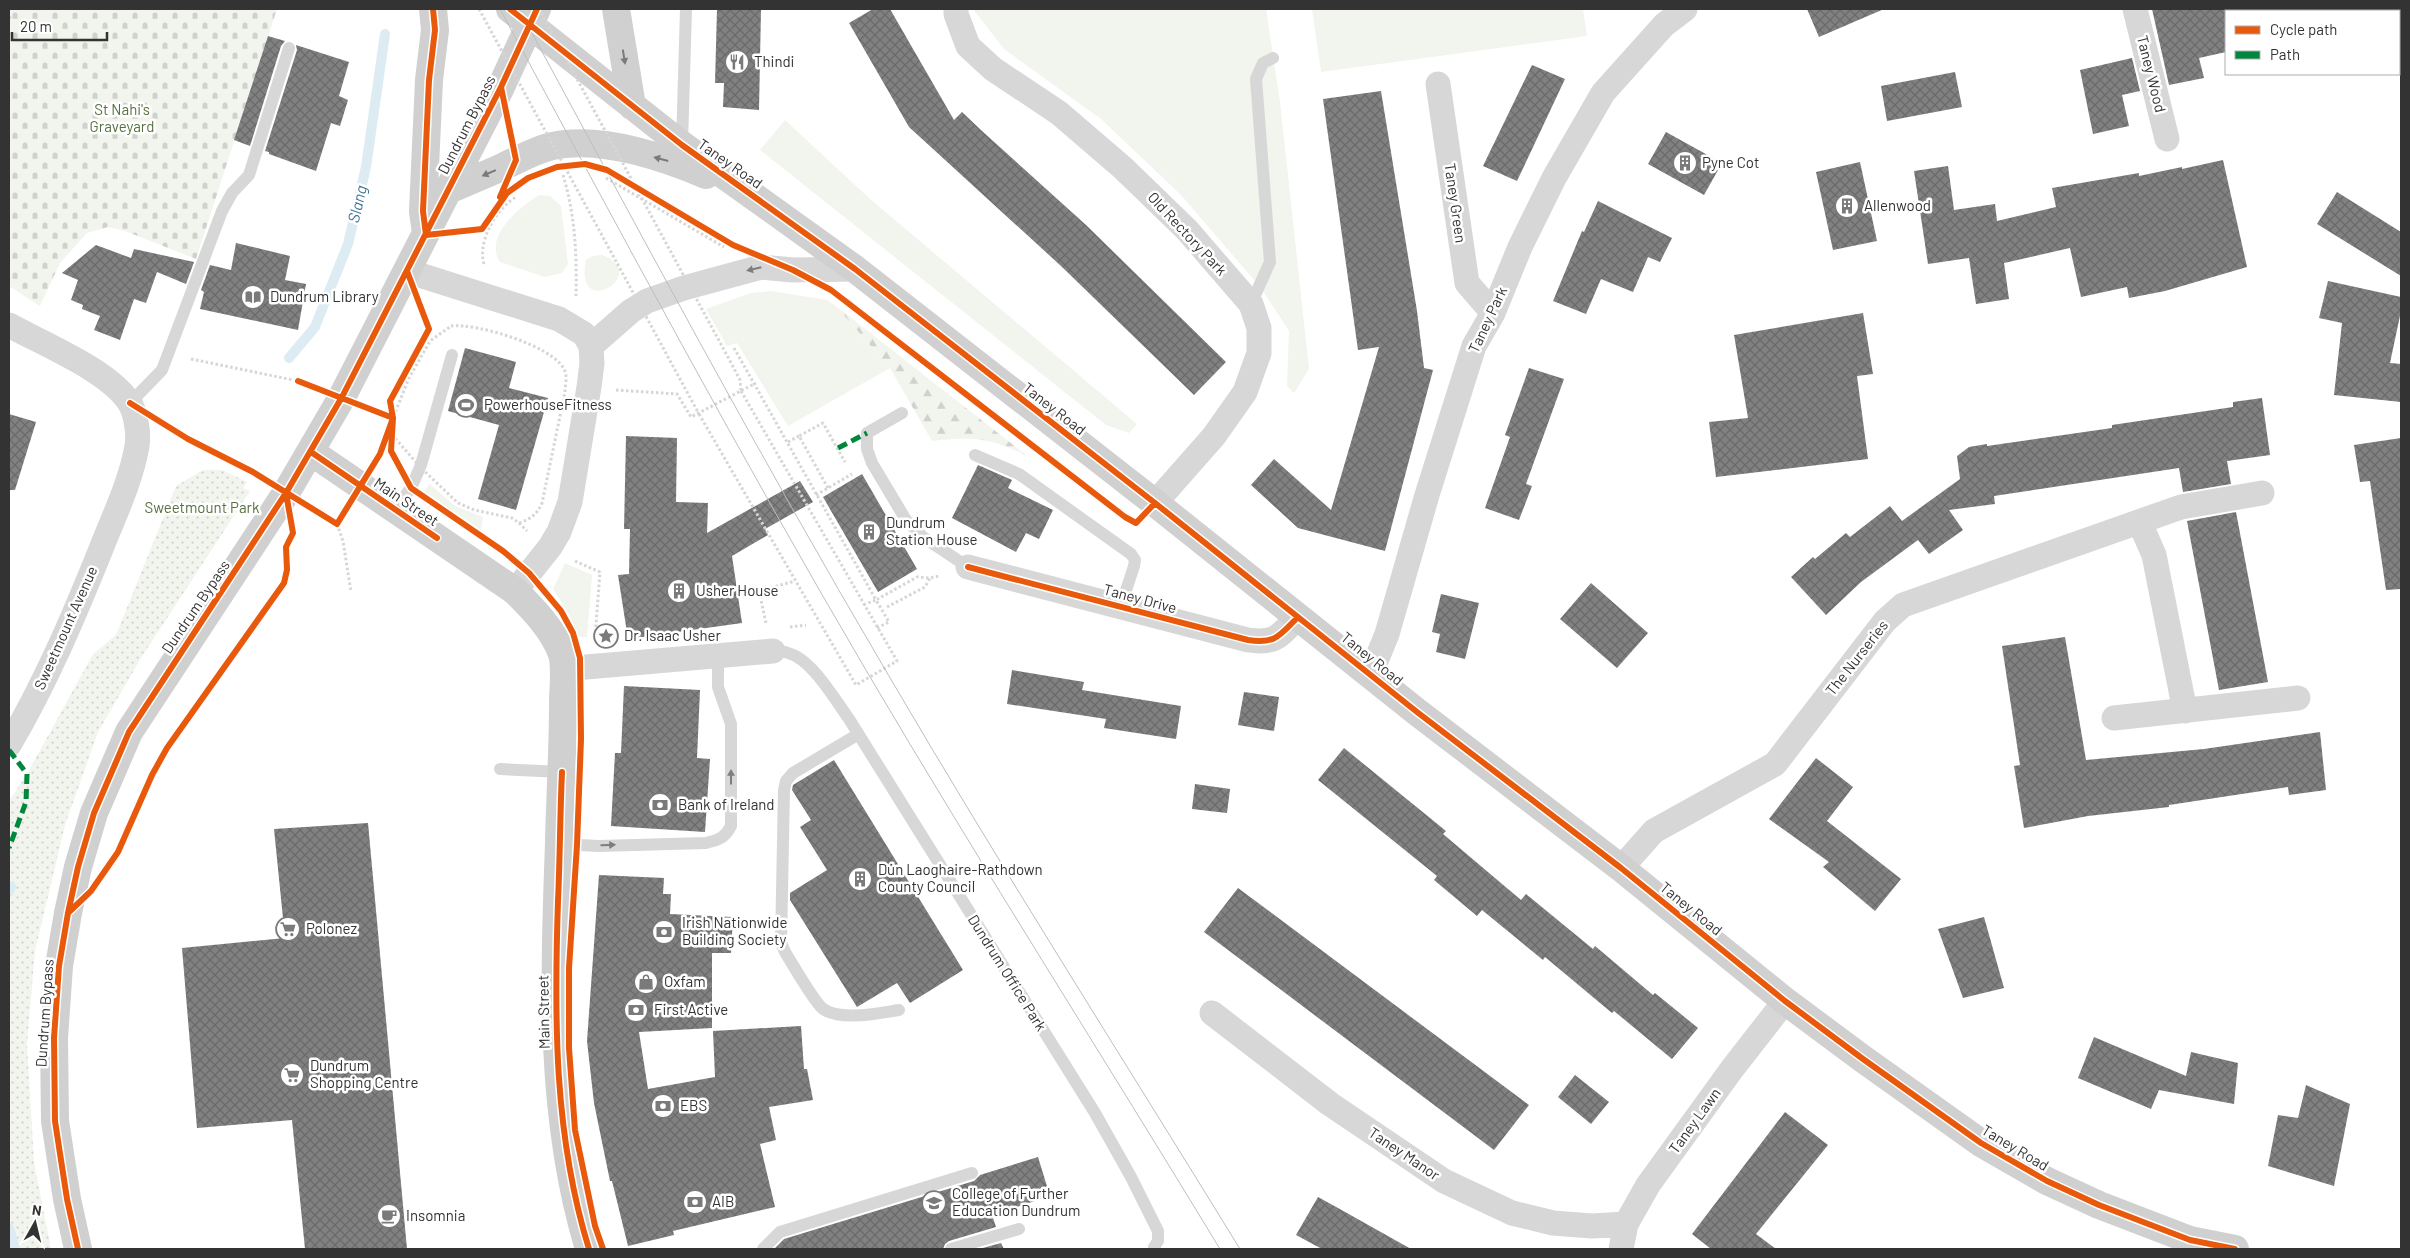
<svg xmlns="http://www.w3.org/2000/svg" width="2410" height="1258" font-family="Barlow,sans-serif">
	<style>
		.green { fill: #f1f5ed }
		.forest { fill: url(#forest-firs) }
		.cemetery { fill: url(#cemetery-stones) }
		.park { fill: url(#park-dots) }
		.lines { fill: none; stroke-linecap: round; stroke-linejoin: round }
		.stream { stroke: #ddebf3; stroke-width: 10 }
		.building { fill: url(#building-cross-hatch) }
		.path { stroke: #d6d6d6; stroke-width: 3; stroke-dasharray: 2.5 2.5; stroke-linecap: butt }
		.lane { stroke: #d7d7d7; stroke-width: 12 }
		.street { stroke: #d7d7d7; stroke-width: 25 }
		.secondary { stroke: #d0d0d0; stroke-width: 28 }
		.tram { stroke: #bebebe; stroke-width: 1 }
		.path-bridge { stroke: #d6d6d6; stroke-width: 3; stroke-dasharray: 2.5 2.5; stroke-linecap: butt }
		.quiet { stroke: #00873e; stroke-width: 5; stroke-dasharray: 10 5; stroke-linecap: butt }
		.cycleway-casing { stroke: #fff; stroke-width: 9 }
		.cycleway { stroke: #e8590c; stroke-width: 6 }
		.oneway { fill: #7a7a7a }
		.oneway2 { fill: #7d7d7d }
		.labels { text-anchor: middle; stroke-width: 5; stroke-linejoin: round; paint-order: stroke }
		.poi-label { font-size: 15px; fill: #333; stroke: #fff; text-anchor: start }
		.street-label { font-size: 15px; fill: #333; stroke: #fff }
		.park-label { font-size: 15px; fill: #56703f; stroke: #fff }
		.water-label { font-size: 16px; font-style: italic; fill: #3f7597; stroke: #fff }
	</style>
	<defs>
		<pattern id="forest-firs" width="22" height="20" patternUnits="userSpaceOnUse" patternTransform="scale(1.25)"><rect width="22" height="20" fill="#f1f5ed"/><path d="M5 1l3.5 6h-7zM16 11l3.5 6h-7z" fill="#cfd2cc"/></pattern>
		<pattern id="cemetery-stones" width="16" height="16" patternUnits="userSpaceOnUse" patternTransform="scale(1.25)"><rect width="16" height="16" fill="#f1f5ed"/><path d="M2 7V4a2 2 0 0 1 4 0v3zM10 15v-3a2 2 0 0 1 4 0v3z" fill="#cfd2cc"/></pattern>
		<pattern id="park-dots" width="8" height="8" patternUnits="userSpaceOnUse" patternTransform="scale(1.25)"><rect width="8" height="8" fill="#f1f5ed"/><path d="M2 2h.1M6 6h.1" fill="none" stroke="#cfd2cc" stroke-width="1.8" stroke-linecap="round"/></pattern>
		<pattern id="building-cross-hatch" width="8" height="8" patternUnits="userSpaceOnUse" patternTransform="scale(1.25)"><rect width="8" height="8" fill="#818181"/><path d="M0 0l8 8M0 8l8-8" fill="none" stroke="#6a6a6a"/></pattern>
	</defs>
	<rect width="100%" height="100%" fill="#fff"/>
	<path class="green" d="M973,9h293l14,93 29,267 -15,24 -7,-7 2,-55 -28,-43 -80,-93 -80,-76 -97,-70z
		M1312,9h271l4,27 -266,36z
		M785,120l85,79 267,225 -8,9 -23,-8 -346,-275z
		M539,195l11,1 11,10 7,58 -6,9 -17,4 -45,-15c-17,-26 20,-55 39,-67z
		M602,255c51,19 -29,67 -16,5l7,-4z
		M771,291l56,9 9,6 54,62 -102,58 -51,-83 -10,3 -21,-37 45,-16z
		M430,484l25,22 28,11 -2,13 -57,-39z
		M565,563l27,12 -5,62h-9l-9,-23 -16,-25z"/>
	<path class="forest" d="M836,306l190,149c-37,-17 -54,-19 -94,-14l-42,-73z"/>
	<path class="cemetery" d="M9,9h268l-81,250 -71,-28 -17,-4 -21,6 -27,30 -20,43 -31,-20z"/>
	<path class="park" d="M203,470h19l25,12 -4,6 7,3 -109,167 -43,74 -33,93 -30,126 -8,93 7,118 17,87h-42v-448l18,-27 66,-120 23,-19 60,-149z"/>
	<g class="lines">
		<path class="stream" d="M289,358l26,-31 33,-83 18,-77 19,-133
			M9,892l2,-5
			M9,1228l6,21"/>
	</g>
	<path class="building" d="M717,9h44l-2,101 -36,-3 1,-24h-9z
		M873,9h17l64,111 8,-8 20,19 104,94 140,137 -32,33 -133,-129 -152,-139 -60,-104z
		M1807,9h77l-65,28z
		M2152,9h74v43l-27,6 5,20 -35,7z
		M268,36l17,5 -4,5 -31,100 -16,-6z
		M296,45l53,17 -10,34 9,4 -8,26 -9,-3 -15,48 -47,-17v-2l-4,-1 32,-101z
		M2132,58l8,33 -18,4 7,31 -36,8 -13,-64z
		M1532,65l33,14 -48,102 -34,-15z
		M1955,72l7,35 -75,14 -6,-35z
		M1381,91l36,220 7,57 9,2 -48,181 -87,-23 -47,-43 23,-26 57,51 48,-163 -21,3 -35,-251z
		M1666,132l56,31 -18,32 -56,-31z
		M2223,160l24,107 -82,24 -36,7 -2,-11 -46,10 -11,-49 -66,15 5,36 -33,5 -7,-46 -41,6 -14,-93 34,-5 6,44 41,-6 2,17 59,-14 -4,-19 87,-15v3l43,-9v2z
		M1860,162l17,79 -44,9 -17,-78z
		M2337,192l64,40v44l-84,-52z
		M1598,201l74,37 -12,24 -12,-5 -15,35 -32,-13 -15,35 -33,-13 29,-70 2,1z
		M236,243l54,13 -5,24 21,4 -8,46 -98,-21 4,-17 -3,-2 9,-25 21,5z
		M96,245l35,13 3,-9 60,13 -8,22 -29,-12 -11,31 -12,-4 -14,41 -26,-10 6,-14 -18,-7 1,-4 -12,-5 7,-20 -16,-7z
		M2328,281l73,16v14l-11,52 11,1v38l-67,-7 8,-72 -23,-5z
		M1863,313l10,61 -16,2 11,83 -152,18 -7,-55 39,-4 -14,-83z
		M465,348l51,14 -7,26 39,10 -32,112 -38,-11 21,-74 -51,-14z
		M1529,368l35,11 -38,105 6,2 -13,34 -34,-12 25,-71 -5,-2z
		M2262,398l8,57 -43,6 4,23 -48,8 -4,-24 -185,28 1,8 -46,6 14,20 -34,24 -11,-14 -57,42 -35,33 -35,-38 22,-20 2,2 31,-26 4,4 40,-31 12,15 58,-42 -3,-23 12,-9 18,-3v2l125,-18v-3l121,-18v-5z
		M9,414l27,8 -21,68h-6z
		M626,436l51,2 -1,64 32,1 -1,30 93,-52 13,21 -48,27 3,6 -36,21 10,67 -114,16 -10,-64 11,-1 1,-45h-6z
		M2401,438v151l-15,1 -16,-109 -10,1 -6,-37z
		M978,465l34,15 -4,8 45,22 -14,29 -13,-6 -10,19 -64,-34z
		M862,474l55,95 -39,23 -55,-95z
		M2236,512l32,170 -49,8 -32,-169z
		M1591,583l57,50 -31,35 -57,-49z
		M1441,594l38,9 -14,56 -29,-7 4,-18 -8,-2z
		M2065,637l21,123 118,-11 116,-17 6,58 -37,5 -1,-8 -119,18v2l-81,9 -64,12 -10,-62 6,-1 -18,-119z
		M1012,670l72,12 -2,8 99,16 -5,33 -72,-11 2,-9 -99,-15z
		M624,686l76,4 -3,68 13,1 -5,73 -94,-6 4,-73h6z
		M1244,692l35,5 -5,34 -36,-6z
		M1344,748l102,83 -3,3 78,66 5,-6 67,55 2,-3 58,49 2,-2 43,35 -26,31 -58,-48 -2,2 -67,-56 -2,3 -61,-50 -5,6 -43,-36 3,-4 -119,-96z
		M1816,758l37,29 -26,34 74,58 -26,32 -52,-44 6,-5 -60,-43z
		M834,760l129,210 -53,33 -13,-20 -40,24 -67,-107v-7l37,-23 -27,-43 11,-7 -19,-30 1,-5z
		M1195,784l35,5 -3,24 -35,-4z
		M368,823l39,426h-102l-13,-129 -95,8 -15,-180 103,-10 -11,-109z
		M599,875l65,3 -1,16h8l-1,20 63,3 -2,36h-19v75l-73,4 9,57 67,-12 -2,-46 88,-5 3,43h3l6,31 -44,7 7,33 -16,4 15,63 -102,24 1,4 -46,11 -16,-65h-2l-16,-78 -7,-62z
		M1238,888l291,217 -35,45 -290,-218z
		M1984,917l20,71 -41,10 -25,-69z
		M2094,1037l92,39 5,-24 47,11 -4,41 -75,-14 -8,19 -73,-31z
		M1575,1075l34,27 -18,22 -33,-27z
		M2306,1085l44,19 -16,82 -66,-20 10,-51 20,3z
		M1785,1112l43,33 -72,89 20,15h-65l-19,-15z
		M1038,1157l12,39 -58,19 4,12 -47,14 -4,3 -2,5h-169l10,-10 190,-58 6,-6z
		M1318,1197l20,11 73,41h-89l-26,-14z
		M1001,1243l3,6h-25z"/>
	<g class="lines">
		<path class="path" d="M9,17l2,1
			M563,175c12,39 14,79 13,121
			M606,178l118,69
			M484,264c-7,-23 13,-56 32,-67
			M451,326c25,-3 100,19 113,43 4,7 1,16 1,23l-23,111c-5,12 -12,16 -23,20l-7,-5 -38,-8 -16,-7 -38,-36 -25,-29 -2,-20 16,-40 21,-37z
			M734,348l142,252 -13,5
			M191,359l107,22
			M616,390l61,4 14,23 65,-34
			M699,414l157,271 41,-24 -156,-270
			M167,426l86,46
			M788,442l11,-6
			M828,488l-29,-52 24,-13 22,39
			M816,495l36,-21
			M519,523l8,8
			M337,524l6,17 8,51
			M575,561l25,11 -5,66
			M887,607l38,-20 5,-9
			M766,623l-7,-32 36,-10
			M790,627l16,-2
			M877,628l12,-6 -13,-22 41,-23 13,1 9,-2"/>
		<path class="lane" d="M682,144l4,-135
			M1251,304l19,-42 -14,-183 7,-16 10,-5
			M130,403l32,-33 60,-159 10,-18 17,-18 40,-127
			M902,413l-35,20v16l5,14 34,57 17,17 45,30
			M975,455l44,19 112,80 4,6 -1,6 -13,40
			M395,509l16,-21 10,-23 31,-110
			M773,651c5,0 11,0 15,2 24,6 47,47 61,66l246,394 36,64 27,54v10l-4,6
			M857,735l-64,38 -7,8 -2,9 -3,153 4,9c8,13 28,48 37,56 17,14 57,5 77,2
			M500,769l62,3
			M559,844l40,2 107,-3c12,-3 19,-5 25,-17v-102l-13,-37v-33
			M763,1249l17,-17 192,-59
			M951,1249l68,-20"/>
		<path class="street" d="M956,9v5l12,32 25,23 66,44 64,55 64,62 64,74 8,24v25l-14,39 -31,44 -59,67
			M2135,9l32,130
			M1438,84l29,199 26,30
			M407,271l152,48 25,15 7,12 1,17 -3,24 -19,115 -11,30 -9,15 -35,44
			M9,325c34,19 99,45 120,77 7,10 10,32 8,44 -6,35 -23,70 -36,103 -27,67 -55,133 -92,196
			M591,346l40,-35 16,-10 37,-13 77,-21 32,3 62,-1
			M2140,523l14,32 31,156
			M968,567l280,73c28,4 31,-4 50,-23
			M563,669l210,-18
			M1371,673l16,-39 40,-139 47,-149 19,-33 27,-66 34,-69 49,-85 61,-68 21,-16
			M2114,718l184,-20
			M1621,868l33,-37 121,-67 110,-143 18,-16 278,-98 81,-14
			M1212,1013l118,91 114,77 68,32 41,10 39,3 34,-2
			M1621,1249l5,-25 22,-39 84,-116 53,-68"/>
		<path class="secondary" d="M510,9l172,136 173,124 300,234 262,209 204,156 164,133 78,58 118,84 66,38 52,24 91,35 45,9
			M616,9l16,97
			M449,190c16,-7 33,-14 49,-21 22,-10 43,-23 67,-25 44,-5 101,14 141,31
			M426,233l-3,-22 6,-131 6,-50 -2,-21
			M311,452l204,139c18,18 38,38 47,63 4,15 1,34 1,49 0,47 -3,94 -4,140 -5,136 -10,274 30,406
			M78,1249l-11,-50 -12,-78 -1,-83 5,-72 9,-53 10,-46 16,-54 35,-81 157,-239 56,-96 159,-310 36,-78"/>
		<path class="tram" d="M500,9c121,224 241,449 370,668 114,193 234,381 350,572
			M519,9c120,222 239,445 367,662 114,195 236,386 354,578"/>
		<path class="path-bridge" d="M479,9l220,405
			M539,9l190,350 11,21 1,11"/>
		<path class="quiet" d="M838,448l29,-15
			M9,750l18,24 -1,28 -17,46"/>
		<g class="cycleway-casing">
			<path id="cycleway" d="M510,9l172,136 173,124 300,234 262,209 204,156 164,133 78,58 118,84 66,38 52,24 91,35 45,9
				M500,197l16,-37 -15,-73
				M426,235l56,-6 25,-36 21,-15 29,-11 28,-3 22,6 126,75 60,25 38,20 294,227 11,6 19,-20
				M426,235l-3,-24 6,-131 6,-50 -2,-21
				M407,271l22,58 -39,72 3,17 -2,33 20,37 92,63 26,22 32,38 12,22 7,25 1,81 -4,106 -8,123v80l6,82 20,96 8,23
				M130,403l58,36 65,33 84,52 43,-70 13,-36 -95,-37
				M311,452l126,86
				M968,567l280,73c28,4 31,-4 50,-23
				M562,772c-2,43 -2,86 -4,129 -4,117 -4,235 31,348
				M68,913l23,-22 27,-39 34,-77 15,-27 117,-165 3,-13 -1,-23 7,-14 -7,-40
				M78,1249l-11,-50 -12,-78 -1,-83 5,-72 9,-53 10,-46 16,-54 35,-81 157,-239 56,-96 159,-310 36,-78"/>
		</g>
		<use href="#cycleway" class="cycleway"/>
	</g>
	<defs><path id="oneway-solid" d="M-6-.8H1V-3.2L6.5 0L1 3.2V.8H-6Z" transform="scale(1.25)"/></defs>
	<g class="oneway">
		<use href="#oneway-solid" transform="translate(624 57) rotate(81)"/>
		<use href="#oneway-solid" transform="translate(661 159) rotate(-165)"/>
		<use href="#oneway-solid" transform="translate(489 173) rotate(157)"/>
	</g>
	<g class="oneway2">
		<use href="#oneway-solid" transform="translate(754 269) rotate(167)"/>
		<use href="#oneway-solid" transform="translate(731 777) rotate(-90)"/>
		<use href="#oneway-solid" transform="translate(608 845) rotate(-1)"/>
	</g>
	<defs>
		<g id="restaurant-ring" transform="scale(1.25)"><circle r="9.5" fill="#fff" stroke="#7a7a7a" stroke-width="1.5"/><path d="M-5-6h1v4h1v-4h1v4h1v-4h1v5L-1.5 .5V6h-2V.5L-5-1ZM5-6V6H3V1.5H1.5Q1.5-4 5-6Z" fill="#7a7a7a"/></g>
		<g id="building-ring" transform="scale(1.25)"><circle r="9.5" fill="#fff" stroke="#7a7a7a" stroke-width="1.5"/><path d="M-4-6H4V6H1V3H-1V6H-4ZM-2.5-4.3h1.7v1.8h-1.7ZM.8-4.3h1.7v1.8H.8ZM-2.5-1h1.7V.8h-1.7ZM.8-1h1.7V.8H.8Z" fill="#7a7a7a"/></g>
		<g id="library-ring" transform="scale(1.25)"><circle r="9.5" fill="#fff" stroke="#7a7a7a" stroke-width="1.5"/><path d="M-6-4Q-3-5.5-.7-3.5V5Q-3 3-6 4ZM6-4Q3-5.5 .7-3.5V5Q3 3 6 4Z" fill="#7a7a7a"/></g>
		<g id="stadium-ring" transform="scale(1.25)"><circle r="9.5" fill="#fff" stroke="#7a7a7a" stroke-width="1.5"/><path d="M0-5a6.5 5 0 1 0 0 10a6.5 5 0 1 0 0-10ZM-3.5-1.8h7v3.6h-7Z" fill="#7a7a7a"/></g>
		<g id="sight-ring" transform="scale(1.25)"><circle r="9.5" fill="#fff" stroke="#7a7a7a" stroke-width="1.5"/><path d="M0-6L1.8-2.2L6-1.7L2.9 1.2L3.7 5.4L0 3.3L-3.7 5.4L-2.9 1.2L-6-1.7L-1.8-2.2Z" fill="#7a7a7a"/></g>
		<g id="bank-ring" transform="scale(1.25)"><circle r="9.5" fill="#fff" stroke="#7a7a7a" stroke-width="1.5"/><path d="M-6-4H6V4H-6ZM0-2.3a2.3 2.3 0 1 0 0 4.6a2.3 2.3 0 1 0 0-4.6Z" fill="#7a7a7a"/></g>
		<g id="supermarket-ring" transform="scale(1.25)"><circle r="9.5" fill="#fff" stroke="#7a7a7a" stroke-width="1.5"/><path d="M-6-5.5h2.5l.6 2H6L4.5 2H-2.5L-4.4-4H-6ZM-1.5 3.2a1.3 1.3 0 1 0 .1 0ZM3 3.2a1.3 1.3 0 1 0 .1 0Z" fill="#7a7a7a"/></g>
		<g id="shop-ring" transform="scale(1.25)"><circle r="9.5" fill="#fff" stroke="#7a7a7a" stroke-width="1.5"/><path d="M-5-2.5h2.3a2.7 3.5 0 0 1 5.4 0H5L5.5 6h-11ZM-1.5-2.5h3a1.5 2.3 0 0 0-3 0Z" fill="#7a7a7a"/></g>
		<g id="university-ring" transform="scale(1.25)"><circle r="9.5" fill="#fff" stroke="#7a7a7a" stroke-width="1.5"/><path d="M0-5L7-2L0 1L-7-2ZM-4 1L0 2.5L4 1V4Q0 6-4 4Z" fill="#7a7a7a"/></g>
		<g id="cafe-ring" transform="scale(1.25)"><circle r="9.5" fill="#fff" stroke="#7a7a7a" stroke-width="1.5"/><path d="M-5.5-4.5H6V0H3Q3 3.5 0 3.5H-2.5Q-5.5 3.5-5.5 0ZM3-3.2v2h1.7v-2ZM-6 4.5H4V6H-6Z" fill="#7a7a7a"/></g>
	</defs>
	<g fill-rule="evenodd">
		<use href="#restaurant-ring" x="737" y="62"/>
		<use href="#building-ring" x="1685" y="163"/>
		<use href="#building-ring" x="1847" y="206"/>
		<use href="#library-ring" x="253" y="297"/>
		<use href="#stadium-ring" x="466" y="405"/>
		<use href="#building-ring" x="869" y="532"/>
		<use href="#building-ring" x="679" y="591"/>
		<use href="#sight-ring" x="606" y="636"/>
		<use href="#bank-ring" x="660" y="805"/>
		<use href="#building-ring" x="860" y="879"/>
		<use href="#supermarket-ring" x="288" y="929"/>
		<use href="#bank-ring" x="664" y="932"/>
		<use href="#shop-ring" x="646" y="982"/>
		<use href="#bank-ring" x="636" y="1010"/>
		<use href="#supermarket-ring" x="292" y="1075"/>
		<use href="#bank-ring" x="663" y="1106"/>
		<use href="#bank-ring" x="695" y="1202"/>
		<use href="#university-ring" x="934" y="1203"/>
		<use href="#cafe-ring" x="389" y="1216"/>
	</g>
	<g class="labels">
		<g class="poi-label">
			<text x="754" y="67">Thindi</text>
			<text x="1702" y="168">Pyne Cot</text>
			<text x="1864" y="211">Allenwood</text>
			<text x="270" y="302">Dundrum Library</text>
			<text x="484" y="410">PowerhouseFitness</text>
			<text x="886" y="528">Dundrum<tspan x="886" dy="17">Station House</tspan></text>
			<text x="696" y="596">Usher House</text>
			<text x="624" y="641">Dr. Isaac Usher</text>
			<text x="678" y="810">Bank of Ireland</text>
			<text x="878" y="875">Dún Laoghaire-Rathdown<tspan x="878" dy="17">County Council</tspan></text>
			<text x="682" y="928">Irish Nationwide<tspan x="682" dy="17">Building Society</tspan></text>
			<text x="306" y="934">Polonez</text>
			<text x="664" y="987">Oxfam</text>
			<text x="654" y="1015">First Active</text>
			<text x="310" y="1071">Dundrum<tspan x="310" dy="17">Shopping Centre</tspan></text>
			<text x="680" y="1111">EBS</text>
			<text x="952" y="1199">College of Further<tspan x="952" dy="17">Education Dundrum</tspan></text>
			<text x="712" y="1207">AIB</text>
			<text x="406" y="1221">Insomnia</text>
		</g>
		<g class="street-label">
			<text transform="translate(2151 74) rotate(76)" y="5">Taney Wood</text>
			<text transform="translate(467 125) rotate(-63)" y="5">Dundrum Bypass</text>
			<text transform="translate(730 164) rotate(35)" y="5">Taney Road</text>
			<text transform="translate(1455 203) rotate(82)" y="5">Taney Green</text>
			<text transform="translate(1187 234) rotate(47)" y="5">Old Rectory Park</text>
			<text transform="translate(1488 320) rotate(-65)" y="5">Taney Park</text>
			<text transform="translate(1054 409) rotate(38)" y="5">Taney Road</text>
			<text transform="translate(406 502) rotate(34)" y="5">Main Street</text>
			<text transform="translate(1140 599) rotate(15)" y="5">Taney Drive</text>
			<text transform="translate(196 607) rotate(-56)" y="5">Dundrum Bypass</text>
			<text transform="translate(66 628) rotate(-66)" y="5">Sweetmount Avenue</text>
			<text transform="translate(1857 658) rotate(-52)" y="5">The Nurseries</text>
			<text transform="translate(1372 659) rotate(39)" y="5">Taney Road</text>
			<text transform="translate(1691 909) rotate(39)" y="5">Taney Road</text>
			<text transform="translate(1007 973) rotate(58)" y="5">Dundrum Office Park</text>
			<text transform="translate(544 1012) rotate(-91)" y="5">Main Street</text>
			<text transform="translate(45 1013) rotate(-86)" y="5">Dundrum Bypass</text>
			<text transform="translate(1695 1121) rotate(-54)" y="5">Taney Lawn</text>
			<text transform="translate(2015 1148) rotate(31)" y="5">Taney Road</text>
			<text transform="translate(1404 1154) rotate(34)" y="5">Taney Manor</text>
		</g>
		<g class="park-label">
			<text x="122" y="115">St Nahi's<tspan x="122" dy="17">Graveyard</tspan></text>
			<text x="202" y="513">Sweetmount Park</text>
		</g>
		<g class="water-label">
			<text transform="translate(357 204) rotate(-77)" y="6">Slang</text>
		</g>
	</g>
	<rect width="2410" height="1258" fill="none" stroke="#333333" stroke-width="20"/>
	<rect x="2225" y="10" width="175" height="65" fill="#ffffff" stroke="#adadad"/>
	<rect x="2235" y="26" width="25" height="8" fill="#e8590c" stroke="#adadad"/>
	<text x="2270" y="35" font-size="15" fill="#333333">Cycle path</text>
	<rect x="2235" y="51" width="25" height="8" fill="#00873e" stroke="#adadad"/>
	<text x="2270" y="60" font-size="15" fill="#333333">Path</text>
	<g transform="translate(35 1223) rotate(8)" stroke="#ffffff" stroke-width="4" paint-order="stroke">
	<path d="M0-4L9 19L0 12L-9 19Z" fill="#333333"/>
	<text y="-8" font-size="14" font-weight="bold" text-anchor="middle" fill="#333333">N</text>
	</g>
	<path d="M12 32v8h95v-8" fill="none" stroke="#333333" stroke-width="2.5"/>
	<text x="20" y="32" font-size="15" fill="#333333" stroke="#ffffff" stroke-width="4" paint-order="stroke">20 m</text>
</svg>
